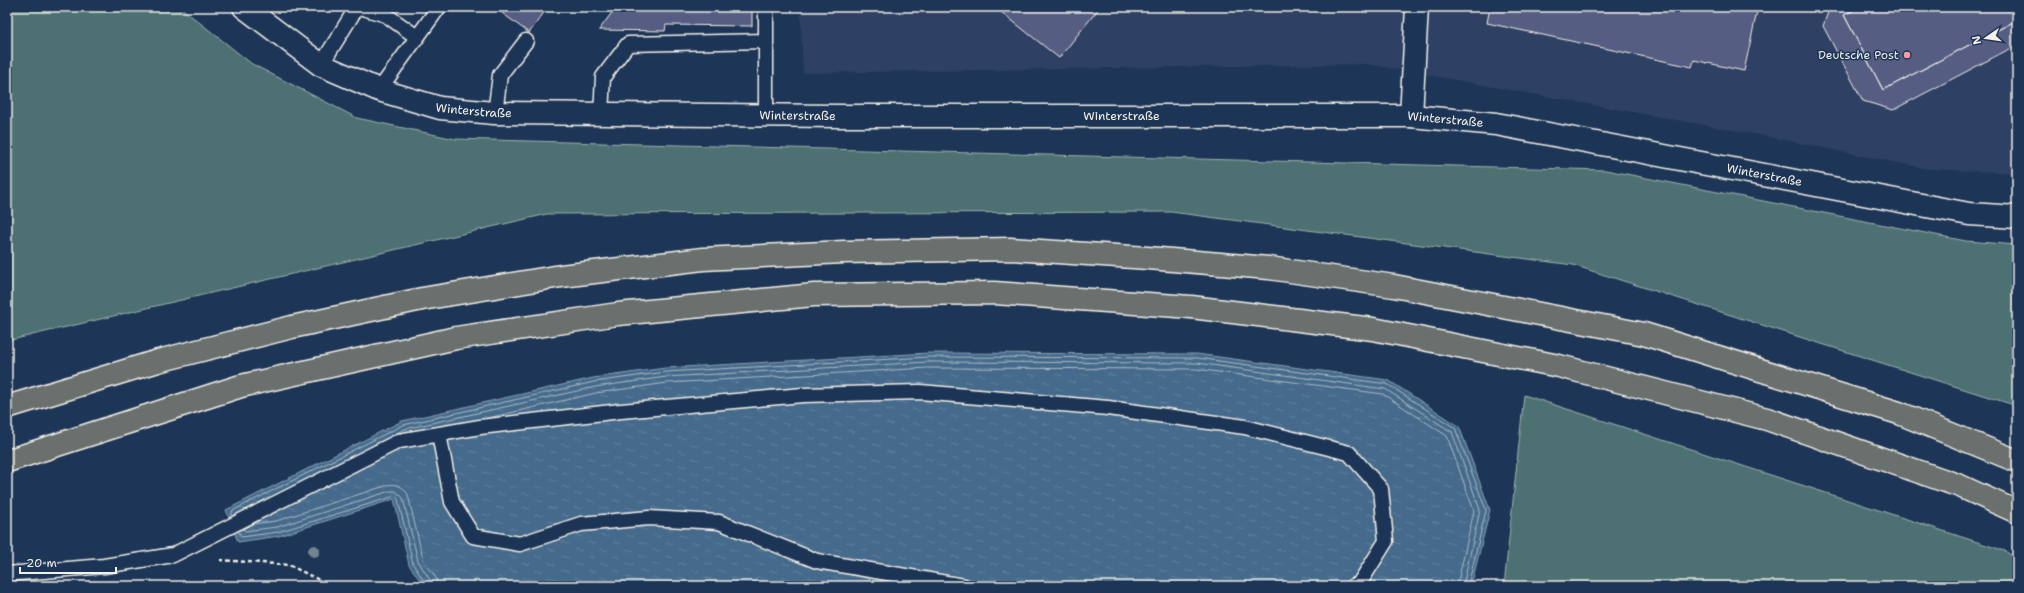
<svg xmlns="http://www.w3.org/2000/svg" width="2024" height="593" font-family="'Shantell Sans',sans-serif">
	<style>
		.built { fill: #2e4164 }
		.green { fill: #4e7172; stroke: #a1b1ad }
		.water { fill: url(#water-ripples); stroke: #8ba0b1 }
		.lines { fill: none; stroke-linecap: round; stroke-linejoin: round }
		.shore { stroke: #aebbc3; stroke-width: 1 }
		.building { fill: #545d83; stroke: #f4f1e8 }
		.lane-casing { stroke: #f4f1e8; stroke-width: 17 }
		.street-casing { stroke: #f4f1e8; stroke-width: 25 }
		.primary-casing { stroke: #f4f1e8; stroke-width: 25 }
		.path { stroke: #f4f1e8; stroke-width: 2.5; stroke-dasharray: 4 3; stroke-linecap: butt }
		.lane { stroke: #1d3557; stroke-width: 14 }
		.street { stroke: #1d3557; stroke-width: 22 }
		.primary { stroke: #6b706d; stroke-width: 22 }
		.tree { fill: #738490 }
		.poi-dot { fill: #ff9aa2; stroke: #1d3557; stroke-width: 1.5 }
		.labels { text-anchor: middle; stroke-width: 3; stroke-linejoin: round; paint-order: stroke }
		.poi-label { font-size: 12px; fill: #f4f1e8; stroke: #1d3557; text-anchor: end }
		.street-label { font-size: 12px; fill: #f4f1e8; stroke: #1d3557 }
	</style>
	<defs>
		<pattern id="water-ripples" width="26" height="14" patternUnits="userSpaceOnUse"><rect width="26" height="14" fill="#456a8c"/><path d="M2 4q2-2 4 0t4 0M15 11q2-2 4 0t4 0" fill="none" stroke="#60809c"/></pattern>
	</defs>
	<rect width="100%" height="100%" fill="#1d3557"/>
	<filter id="ink" filterUnits="userSpaceOnUse"><feTurbulence type="fractalNoise" baseFrequency=".025" numOctaves="2"/><feDisplacementMap in="SourceGraphic" scale="8" xChannelSelector="R" yChannelSelector="G"/><feConvolveMatrix kernelMatrix="1 2 1 2 8 2 1 2 1" color-interpolation-filters="sRGB"/></filter>
	<g filter="url(#ink)">
		<path class="built" d="M800,7h1217v166l-89,-4 -169,-34 -392,-71 -564,9z"/>
		<path class="green" d="M21,7h159l72,57 105,54 98,21 1151,31 360,71 51,4v161l-444,-141 -402,-53 -624,2 -540,127v-325l6,-7z
			M1524,395l481,156 12,8v27h-513z"/>
		<path class="water" d="M928,353l269,1 191,26 71,46 31,84 -19,76h-1047l-15,-21 -15,-66 -115,37 -41,6 -12,-32 176,-89 191,-43 72,-10z"/>
		<g class="lines">
			<path class="shore" d="M488,418l108,-25 71,-10 261,-15 268,1 187,25 64,42 27,75 -17,75
				M397,433l8,-4 190,-42 71,-10 262,-15 269,1 188,26 67,43 28,78 -17,76
				M232,516v-5l171,-86 191,-43 72,-10 262,-15 269,1 190,26 68,44 31,82 -18,76
				M252,524l24,-3 112,-36c9,-2 16,2 20,10l15,64 13,19 2,8
				M243,529l2,2 32,-4 113,-36h6l7,7 15,63 12,19 2,6
				M238,531l4,6 36,-5 117,-36 3,3 15,65 14,22"/>
		</g>
		<path class="building" d="M494,7h54l-19,26z
			M616,7h136v19l-86,-1 -1,6 -66,-1z
			M995,7h105l-41,51z
			M1490,7h268l-14,64 -50,-11 -2,7 -205,-44z
			M1830,7h30l-16,8 39,75 134,-70v25l-124,65 -30,-9 -40,-75z
			M1860,7h157v13l-134,70 -39,-75z"/>
		<g class="lines">
			<g class="lane-casing">
				<path id="lane" d="M360,7l26,8 31,22
					M766,7v109
					M321,65l36,-58
					M379,90l60,-83
					M495,113l5,-38 26,-34
					M601,114l2,-37 25,-33 138,-3
					M439,434l13,68 21,34 47,8 61,-20 68,-6 70,4 98,39 147,25
					M7,574l97,-8 69,-11 226,-114 81,-14 141,-16 182,-16 117,-3 188,16 137,19 104,26 32,36 5,52 -27,43 -6,2"/>
			</g>
			<g class="street-casing">
				<g id="street">
					<path id="s1" d="M244,7l77,58 58,25 61,18 54,5 347,3h570l85,8 473,90 48,3"/>
					<path d="M1411,116l6,-109"/>
				</g>
			</g>
			<g class="primary-casing">
				<path id="primary" d="M7,407l151,-46 134,-34 130,-28 139,-23 142,-17 141,-7 166,-3 138,9 121,10 125,18 250,48 255,79 118,48
					M7,461l234,-75 215,-48 162,-24 196,-19 180,-2 197,14 182,22 186,37 208,53 193,67 57,26"/>
			</g>
			<path class="path" d="M220,560l69,5 30,15 7,6"/>
			<use href="#lane" class="lane"/>
			<use href="#street" class="street"/>
			<use href="#primary" class="primary"/>
		</g>
		<circle class="tree" cx="314" cy="551" r="6"/>
	</g>
	<circle class="poi-dot" cx="1907" cy="55" r="4"/>
	<g class="labels">
		<g class="poi-label">
			<text x="1899" y="59">Deutsche Post</text>
		</g>
		<g class="street-label">
			<text dy="4" stroke="none"><textPath href="#s1" startOffset="257">Winterstraße</textPath></text>
			<text dy="4" stroke="none"><textPath href="#s1" startOffset="581">Winterstraße</textPath></text>
			<text dy="4" stroke="none"><textPath href="#s1" startOffset="905">Winterstraße</textPath></text>
			<text dy="4" stroke="none"><textPath href="#s1" startOffset="1229">Winterstraße</textPath></text>
			<text dy="4" stroke="none"><textPath href="#s1" startOffset="1553">Winterstraße</textPath></text>
		</g>
	</g>
	<rect width="2024" height="593" fill="none" stroke="#1d3557" stroke-width="24"/>
	<rect x="12" y="12" width="2000" height="569" fill="none" stroke="#f4f1e8" stroke-width="1.5" filter="url(#ink)"/>
	<g transform="translate(1986 38) rotate(257)" stroke="#1d3557" stroke-width="3" paint-order="stroke">
	<path d="M0-3L7 15L0 10L-7 15Z" fill="#f4f1e8"/>
	<text y="-6" font-size="11" font-weight="bold" text-anchor="middle" fill="#f4f1e8">N</text>
	</g>
	<path d="M20 567v6h96v-6" fill="none" stroke="#f4f1e8" stroke-width="2"/>
	<text x="26" y="567" font-size="12" fill="#f4f1e8" stroke="#1d3557" stroke-width="3" paint-order="stroke">20 m</text>
</svg>
